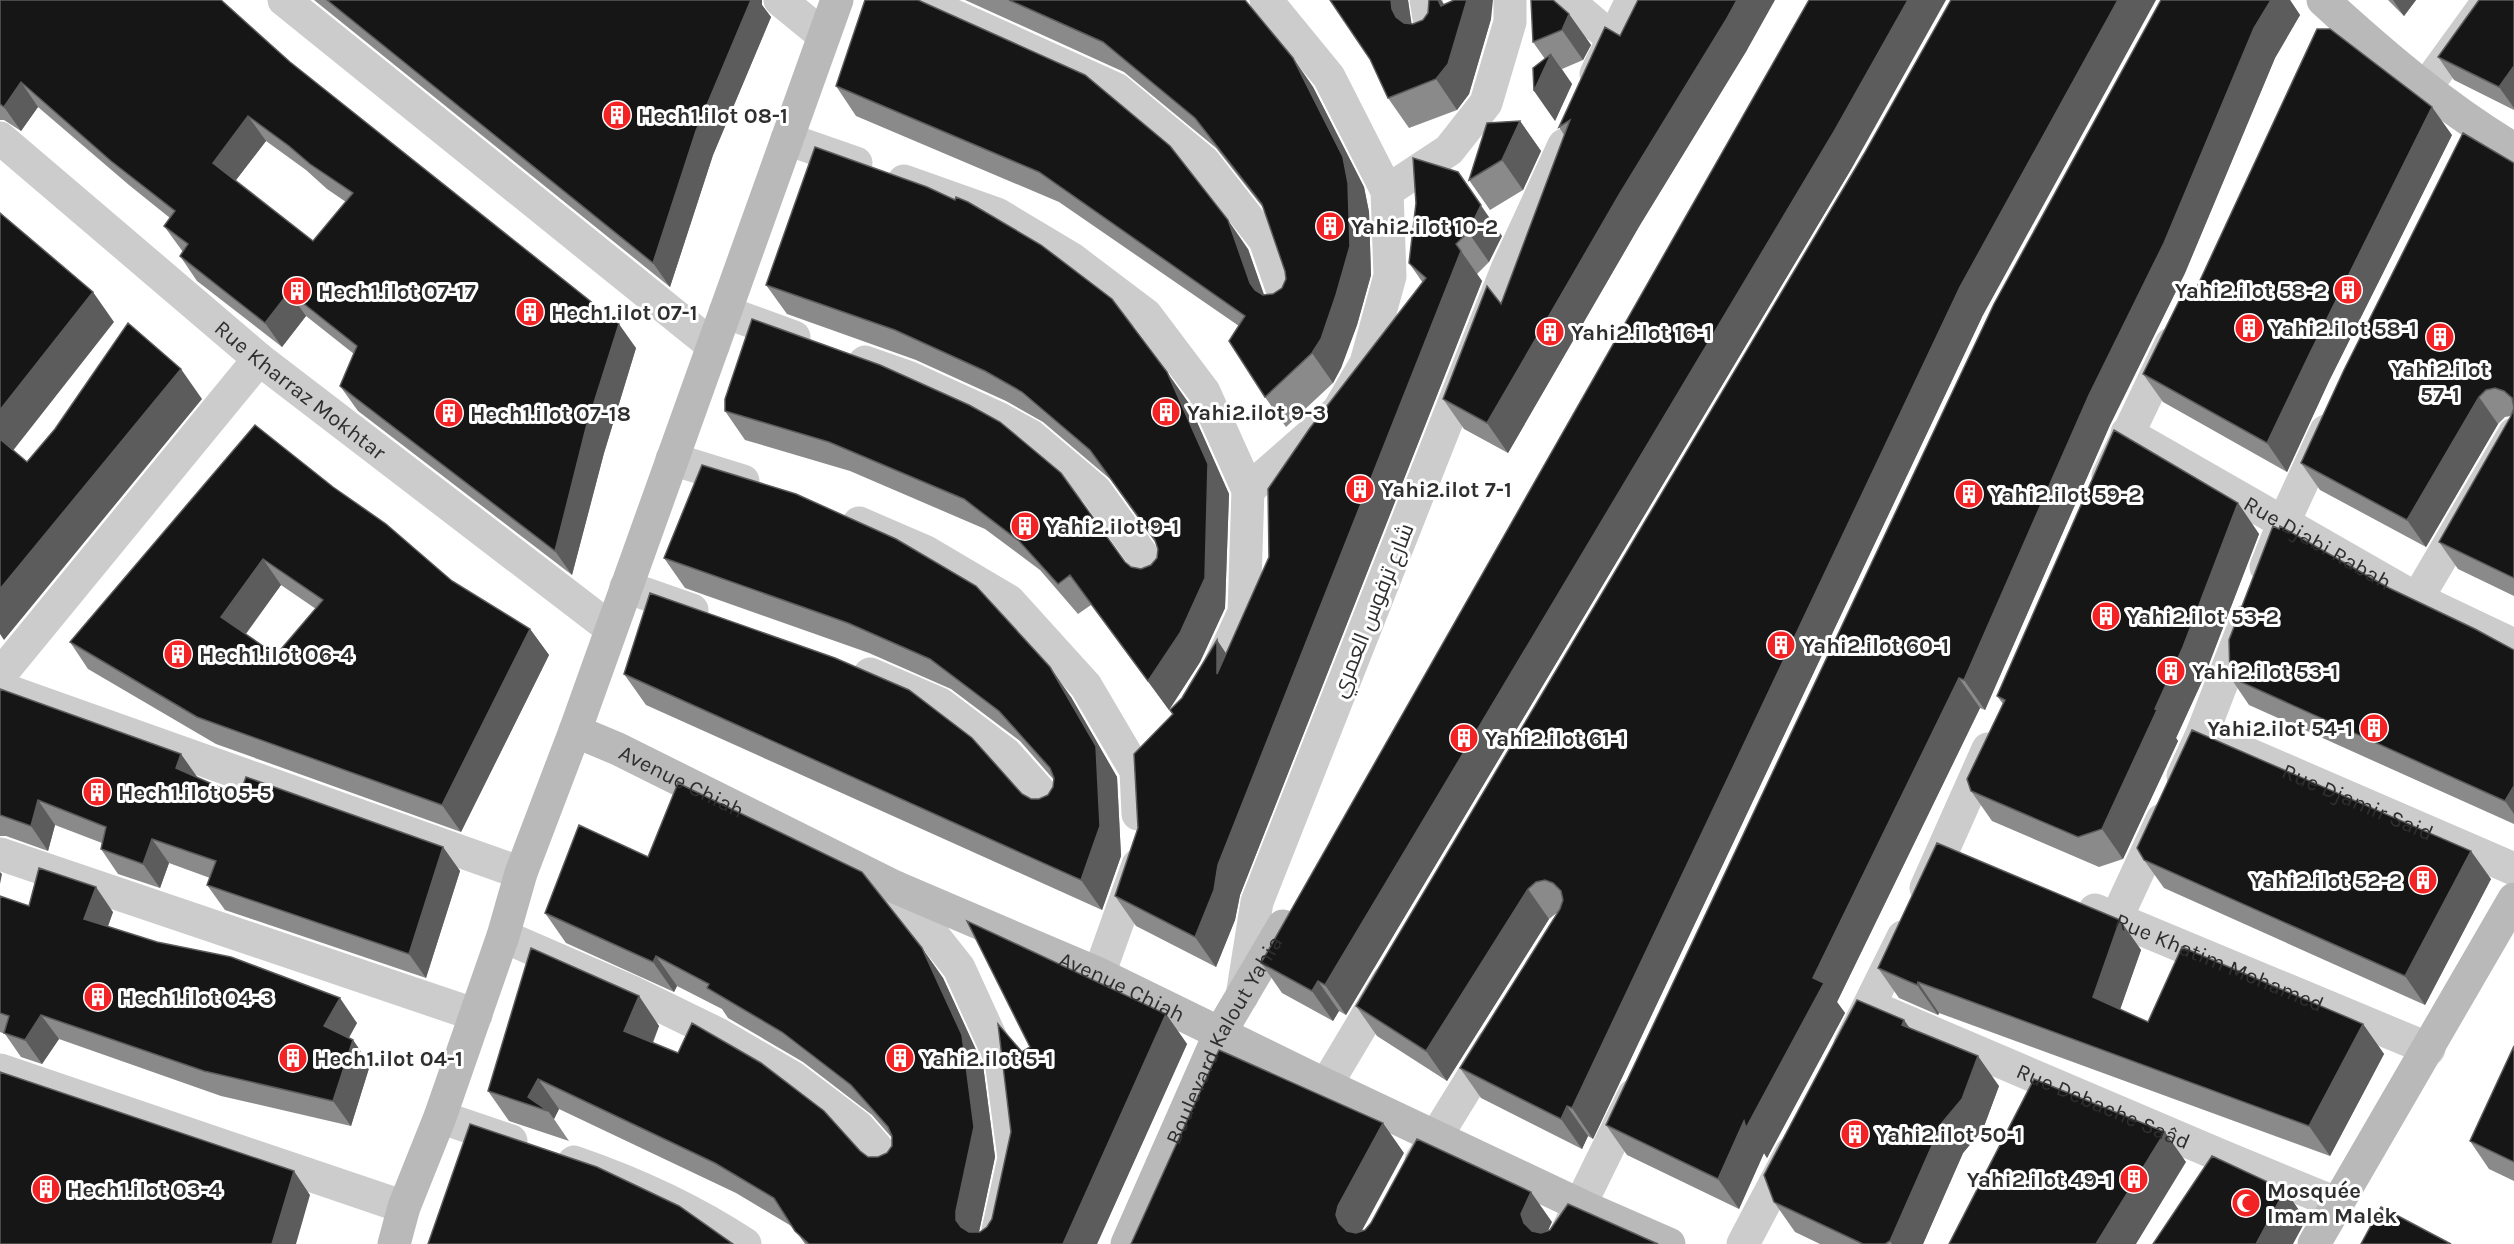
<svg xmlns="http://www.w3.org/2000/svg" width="2514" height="1244" font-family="Karla,Cairo,sans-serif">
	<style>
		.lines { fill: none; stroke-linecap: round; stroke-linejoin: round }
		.street { stroke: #ccc; stroke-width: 33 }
		.secondary { stroke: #b9b9b9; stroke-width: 33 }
		.wall { fill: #8a8a8a; fill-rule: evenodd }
		.shaded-wall { fill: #5c5c5c }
		.building { fill: #161616; stroke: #5c5c5c; stroke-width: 1.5; fill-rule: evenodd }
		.labels { text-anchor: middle; stroke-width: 6; stroke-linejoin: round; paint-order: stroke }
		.poi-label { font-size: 22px; font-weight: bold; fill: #2f2f2f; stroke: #fff; text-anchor: start }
		.street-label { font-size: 22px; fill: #2f2f2f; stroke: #fff }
	</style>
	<rect width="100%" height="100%" fill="#fff"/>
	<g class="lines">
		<g class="street">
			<path d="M284,0l429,346"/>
			<path d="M780,0l44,36"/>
			<path d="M919,0l197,89 88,73 61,78 23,66"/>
			<path d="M1426,0l6,36"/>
			<path d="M1567,0l46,39"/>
			<path d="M1596,74l36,-74"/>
			<path d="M2426,87l63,-87"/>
			<path id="s1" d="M0,138l259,221 351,269"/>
			<path d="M787,139l69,24"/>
			<path d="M904,181l93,33 75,45 74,56 58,77 44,98 -4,122 -27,59 -14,22"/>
			<path d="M1387,191l62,-41 37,-47 24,-81v-22"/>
			<path d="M725,312l69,25"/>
			<path d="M865,362l43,15 90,41 33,18 64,54 65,90"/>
			<path id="s2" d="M2127,433l290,166 97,46"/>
			<path d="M672,459l71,22"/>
			<path d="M2108,476l63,-132"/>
			<path d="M1248,490l90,-79 28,-48 24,-87 -3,-85 -58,-114 -63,-77"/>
			<path d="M859,523l67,29 83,49 77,85 50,85 2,43"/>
			<path d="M2266,567l17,-43 43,-93"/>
			<path d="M626,587l66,23"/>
			<path d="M2417,599l97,-165"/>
			<path d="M870,674l70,30 66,50 51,57"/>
			<path d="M0,675l259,-316"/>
			<path d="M0,688l521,185"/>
			<path id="s3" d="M2202,734l312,135"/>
			<path d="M2183,776l19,-42 44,-113"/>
			<path d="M0,854l476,161"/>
			<path d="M895,887l64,81 42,92 13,98 -19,86"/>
			<path d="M1926,888l62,-139"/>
			<path id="s4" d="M2095,910l334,139"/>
			<path d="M2116,919l46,-99"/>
			<path d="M503,936l131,57 84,41 74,43 66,50 37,42"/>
			<path d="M1099,974l39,-109"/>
			<path d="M1242,996l15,-94 250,-633 57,-124"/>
			<path id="s5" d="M1870,1006l354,151 112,46"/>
			<path d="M1850,1044l53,-107"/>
			<path d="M0,1070l404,137"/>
			<path d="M1326,1085l62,-104"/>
			<path d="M440,1117l71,24"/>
			<path d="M1421,1161l72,-117"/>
			<path d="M574,1162c61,21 118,47 171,82"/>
			<path d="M1561,1244l73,-149"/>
			<path d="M1743,1244l48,-91"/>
		</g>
		<g class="secondary">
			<path d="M2323,0c59,54 122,108 191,149"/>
			<path id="s6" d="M575,731l43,18 277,138 204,87 227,111 256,121 87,38"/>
			<path d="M394,1244l10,-37 36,-90 63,-181 18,-63 54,-142 262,-731"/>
			<path id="s7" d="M1127,1244l93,-211 63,-107"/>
			<path d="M2314,1244l200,-345"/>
		</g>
	</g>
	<path class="wall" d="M0,0l290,62 346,286 -32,105 -32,122 -214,-164 -18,-25 14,-32 -48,-38 -24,31 -85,-66 -17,-25 3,-4 -19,-26 6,-8 -41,-33 -91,-78 -17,24 -17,-11h-4zM266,141l40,29 21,19 19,13 -33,39 -78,-60z
		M314,0h448v5l9,12 -58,138 -43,132z
		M965,0h280l48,58 20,29 51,100 5,25 2,63 -14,50 -16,43 -8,15 -47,44 -21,-30 -26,-71 -180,-124 -203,-86 -20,-30 412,163 16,46 9,-1 9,-6 4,-9 -1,-8 -21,-62 -48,-61 -92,-76z
		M1330,0h78l3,24h2l10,-4 21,-16 47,15 -22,75 -12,16 -48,18 -21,-30 -18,-39z
		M2161,0h129l10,15 -25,43 -90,215 -75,152 -125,285 -5,-2 -143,294 8,11 -78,145 -3,-5 -25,56 -112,-54 -21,-30z
		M2388,0h28l-12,16z
		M2514,0v110l-60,-30 -16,-23z
		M1569,14l22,31 -8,15 -21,9 10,15 -17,37 -10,-62 -12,-17z
		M1620,36l127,14 -107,175 -132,228 -44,-24 -21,-30 58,-95 63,-169 -5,-8z
		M1520,121l21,30 -18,39 -33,20 -21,-30z
		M2452,135l-123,246 -42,91 -124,-70 -20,-28 53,-85z
		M2514,163v433l-56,-27 -19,-27 72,-126 -6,1 -7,7 -72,123 -106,-57 -19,-27z
		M1853,166l-507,849 -7,-4 -6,10 -51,-28 -21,-30z
		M1416,203l86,33 -13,26 -12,12 5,7 -242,614 -5,25 -19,47 -80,-41 -21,-30 23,-68 35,-114 9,-16 35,-58 9,14 197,-371 -14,-20z
		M766,285l422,117 41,92 -4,114 -25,54 -31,48 -78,-105 -13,9 -38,-44 -55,-41 -135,-58 -105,-31 -20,-29v-12l400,163 6,5 10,2 10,-4 6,-7 1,-9 -3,-7 -45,-63 -67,-57 -37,-21 -90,-41 -129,-46z
		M1982,317l-389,822 -5,-3 -6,13 -101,-51 -21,-30 98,-156 -9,7 -102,162 -70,-45 -21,-30z
		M255,425l197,156 78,48 19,26 -88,177 -245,-88 -128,-75 -18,-27zM281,585l35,24 -40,46 -30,-21z
		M2238,503l21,31 -55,143 -28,61 2,3 -55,118 -24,8 -107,-46 -21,-30 32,-87 -6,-8z
		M664,558l407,139 46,80 4,79 -19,54 -456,-205 -22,-31 398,120 9,5h8l9,-4 5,-8 1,-7 -34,-39 -69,-52 -82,-36 -184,-65z
		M2389,588l125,62v174l-265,-119 -19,-28z
		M0,689l239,107 204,51 17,24 -34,107 -201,-68 -18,-25 3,-7 -41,-15 -9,25 -42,-14 -17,-25 1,-6 -47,-18 -7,26 -42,-15h-6z
		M648,857l274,91 21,30 40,87 12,92 -16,75 8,-5 5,-8 19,-87 11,-80 144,-38 21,30 -90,200h-292l-12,-17 -57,-34 -177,-84 -5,10 15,22 -60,-20 -21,-30 151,-95 20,30 -6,17 207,108 8,6h10l9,-4 5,-7v-8l-20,-23 -69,-53 -75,-44 -6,-9 -45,-23 -3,6 -108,-49 -21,-30z
		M2144,860l347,19 -66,126 -261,-117z
		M0,896l29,10 84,6 -5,14 249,97 -8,15 4,2 17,25 -19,61 -130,-30 -162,-57 -17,25 -21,-7 -16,-23 -5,-2z
		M2120,920l21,30 -21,59 28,13 215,2 21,30 -54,102 -391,-143 -1,2 -39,-17 -21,-30z
		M1904,1020l6,9 89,57 -16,43 -20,24 -40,91h-103l-25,-12 -21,-30z
		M2514,1046v135l-25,-12 -19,-28z"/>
	<path class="shaded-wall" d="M751,0h11v5l9,12 -58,138 -43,132 -17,-24 43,-132z
		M1391,0h17l6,39 -18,-22 -4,-8z
		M1438,0h3l5,7 21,-7h26l-2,19 -22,75 -12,16 -21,-31 5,-73z
		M1737,0h38l-28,50 -107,175 -132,228 -21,-30 132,-228z
		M1908,0h38l-93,166 -507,849 -21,-30z
		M2118,0h38l-174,317 -389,822 -21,-31 388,-821z
		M2271,0h19l10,15 -25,43 -90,215 -75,152 -125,285 -21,-30 125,-285 165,-367z
		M2393,0h23l-12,16z
		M1569,14l22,31 -8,15 -21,-30z
		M1551,54l21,30 -17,37 -21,-30z
		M1293,58l20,29 51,100 5,25 2,63 -14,50 -16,43 -8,15 -21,-30z
		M2514,66v42l-15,-21z
		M21,82l17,25 -17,24 -17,-24z
		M2432,107l20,28 -123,246 -42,91 -20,-29 43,-90z
		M248,116l18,25 -36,47 -17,-25z
		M1520,121l21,30 -18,39 -21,-30z
		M1458,172l44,64 -13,26 -21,-30z
		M1228,220l20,29 22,63 -20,-29z
		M1461,251l21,30 -242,614 -5,25 -19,47 -21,-30 23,-72z
		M93,292l21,30 -106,135 -8,-11v-36z
		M289,292l17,24 -24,31 -17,-24z
		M619,324l17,24 -32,105 -32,122 -17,-24 31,-123z
		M181,369l21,30 -198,241 -4,-6v-45z
		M1167,372l21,30 41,92 -4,114 -25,54 -31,48 -21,-29 32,-48z
		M2479,397l19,27 -72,123 -19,-27z
		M2238,503l21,31 -55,143 -28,61 2,3 -55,118 -21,-30 53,-120z
		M263,559l18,26 -42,58 -18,-26z
		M530,629l19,26 -88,177 -19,-27z
		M1217,640l21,31 -21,3z
		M1050,667l21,30 46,80 4,79 -19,54 -21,-30z
		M1959,678l21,30 -143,294 8,11 -78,145 -3,-5 -25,56 -21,-30 26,-58z
		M181,754l17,24 -22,-10z
		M2514,786v28l-9,-13z
		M38,800l17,25 -7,26 -17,-25z
		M152,839l17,24 -9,25 -17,-24z
		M443,847l17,24 -34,107 -17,-24z
		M2471,851l20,28 -66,126 -20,-29z
		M0,872l2,2 -2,10z
		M96,887l17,25 -11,31 -18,-24z
		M1528,889l21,30 -102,162 -21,-30z
		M2120,920l21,30 -27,77 -21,-30z
		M922,948l21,30 40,87 12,92 -18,84 -4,3 -17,-24z
		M656,956l21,30 -3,6 -21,-30z
		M1318,981l21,30 -6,10 -21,-30z
		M1918,982l21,31 -1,2 -21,-30z
		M639,996l20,30 -14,35 -21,-30z
		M340,998l17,25 -16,28 -17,-25z
		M1166,1014l21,30 -90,200h-34z
		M41,1015l18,24 -17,25 -17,-24z
		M1904,1020l21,30 -23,-25z
		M2363,1024l21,30 -54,102 -21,-30z
		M353,1040l17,25 -19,61 -18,-25z
		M1978,1056l21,30 -16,43 -20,24 -40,91h-31l-2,-3 52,-118z
		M538,1079l21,30 -5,10 -6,-8 -20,-14z
		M1567,1106l21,30 -6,13 -21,-30z
		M1383,1123l21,30 -45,83 -1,8 -19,-21 -3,-8 2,-9z
		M2165,1132l21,30 -50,82h-40z
		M294,1171l16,24 -14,49h-24z
		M2285,1190l21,30 -13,24h-37z
		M1531,1192l21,30 -10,22 -18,-21 -3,-9z"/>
	<path class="building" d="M0,0h221l69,62 329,262 -33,104 -31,123 -215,-165 17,-40 -68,-54 -24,31 -85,-67 8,-12 -24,-18 11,-15 -64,-50 -90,-79 -17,25 -4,-3zM248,116l41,30 21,18 43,29 -40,48 -100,-78z
		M327,0h424l-55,131 -43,132z
		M865,0h53l167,75 85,71 58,74 22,63 5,7 8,5 10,-1 9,-6 4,-9 -1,-8 -23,-67 -67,-86 -92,-76 -94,-42h236l48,58 50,99 5,26 2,63 -14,49 -15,44 -9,14 -47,44 -36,-56 16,-25 -206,-144 -203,-86z
		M1330,0h61l1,9 4,8 8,6 9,1 10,-4 5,-7 1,-13h9l3,6 13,-6h13l-19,64 -12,15 -48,19 -18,-39z
		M1531,0h22l16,14 -7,16 -29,12z
		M1638,0h99l-11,20 -107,175 -132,228 -44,-24 44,-113 14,18 69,-184 -11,7 46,-100 15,9z
		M1809,0h99l-76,135 -507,850 -7,-4 -6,10 -51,-28z
		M1951,0h167l-158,287 -388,821 -5,-2 -6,13 -101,-51 100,-159 3,-9 -2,-9 -8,-8 -8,-3 -9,2 -8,7 -102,162 -70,-45 508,-852z
		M2161,0h110l-17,28 -90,215 -75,152 -125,285 -5,-2 -146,300 11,5 -78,145 -2,-7 -26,58 -112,-54 388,-821z
		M2479,0h35v66l-15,21 -61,-30z
		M2317,29h13l102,78 -122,246 -43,90 -124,-69 44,-89 9,4z
		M1551,54l-17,37 -1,-23z
		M1520,121l-18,39 -33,20 18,-57z
		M2463,133l51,30v415l-75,-36 72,-126 3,-8 -2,-10 -8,-7 -9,-3 -9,2 -7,7 -72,123 -106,-57 43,-93z
		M815,147l112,40 28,13 1,-3 12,5 73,43 71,54 55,73 41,92 -3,114 -25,55 -32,48 -78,-106 -12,9 -39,-43 -55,-42 -135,-57 -104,-31v-12l27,-80 128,46 89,40 31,17 61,51 64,89 6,5 10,2 10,-4 6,-7 1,-9 -3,-9 -65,-90 -68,-58 -37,-21 -90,-41 -129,-45z
		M1413,158l45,14 23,33 -13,27 -12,12 5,7 -243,614 -4,25 -19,47 -80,-41 23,-68 -4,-74 39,-40 -3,-4 12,-12 35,-58v34l52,-117 -1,-68 42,-61 116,-150 -17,-15 7,-60z
		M0,213l93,79 -93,118z
		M128,323l53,46 -181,220v-150l27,23 28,-33z
		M255,425l78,62 53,37 66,57 78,48 -88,176 -245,-88 -127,-75zM263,559l60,41 -47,55 -55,-38z
		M2114,430l124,73 -55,144 -28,62 2,1 -55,119 -24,8 -107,-46 -4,-12 38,-79 -8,-4z
		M702,465l94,29 100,45 80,47 74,81 46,79 4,80 -19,54 -457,-206 26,-81 185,65 74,32 63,48 50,56 9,5h8l9,-4 5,-8 1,-9 -4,-10 -51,-57 -69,-52 -82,-36 -184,-65z
		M2273,526l6,3 1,-3 109,62 86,41 39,21v136l-9,15 -275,-124 -1,-37z
		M0,689l181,65 -5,14 63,28 7,-19 197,70 -34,107 -202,-69 9,-24 -64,-22 -9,25 -42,-15 5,-22 -68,-27 -7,26 -31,-11z
		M2192,730l279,121 -66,125 -261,-116 -7,-12z
		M678,783l184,89 60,76 40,87 12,92 -18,84v9l5,7 8,5h11l7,-5 5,-8 19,-87 -13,-108 24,28 8,-5 -63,-126 199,93 -103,230h-254l-14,-13 -21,-33 -59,-35 -177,-84 -10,18 20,14 -60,-20 43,-143 108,48 -15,35 54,22 14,-30 69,40 63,48 36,40 8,6h10l9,-4 5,-7v-10l-4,-9 -37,-42 -69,-53 -75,-44 2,-4 -53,-28 -3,6 -108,-49 34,-88 69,32z
		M1937,843l183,77 -27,77 55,25 34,-75 181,77 -54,102 -391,-144 -1,3 -39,-17z
		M39,868l57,19 -12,32 73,23 74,15 109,41 -16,28 29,14 -20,61 -129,-30 -163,-56 -16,25 -21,-7 5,-17 -9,-3v-117l29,10z
		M1857,1000l47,20 -2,5 76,31 -16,43 -20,24 -52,118 -5,3h-22l-89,-42 -10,-27z
		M2514,1046v116l-44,-21z
		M1219,1050l164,73 -45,83 -2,9 3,8 8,8 9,2 9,-3 6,-7 46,-84 114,53 -10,22 3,9 8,8 9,2 9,-3 18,-26 90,40h-527z
		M0,1072l294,99 -22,73h-272z
		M2034,1079l131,53 -69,112h-147z
		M470,1124l127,43 82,39 54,38h-305z
		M2212,1156l73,34 -29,54h-103z
		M2381,1207l70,37h-90z"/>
	<defs>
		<g id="building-disc" transform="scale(1.5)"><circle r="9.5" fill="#f32325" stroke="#fff"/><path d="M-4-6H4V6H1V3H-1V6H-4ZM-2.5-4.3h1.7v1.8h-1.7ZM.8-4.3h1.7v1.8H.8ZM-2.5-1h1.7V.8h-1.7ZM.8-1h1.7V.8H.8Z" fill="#fff"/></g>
		<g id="mosque-disc" transform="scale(1.5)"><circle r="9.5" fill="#f32325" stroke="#fff"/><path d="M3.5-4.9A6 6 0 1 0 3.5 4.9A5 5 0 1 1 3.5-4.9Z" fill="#fff"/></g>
	</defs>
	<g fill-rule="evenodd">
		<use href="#building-disc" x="617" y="115"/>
		<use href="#building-disc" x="1330" y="226"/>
		<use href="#building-disc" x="2348" y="290"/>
		<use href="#building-disc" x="297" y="291"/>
		<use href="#building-disc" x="530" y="312"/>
		<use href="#building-disc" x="2249" y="328"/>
		<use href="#building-disc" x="1550" y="332"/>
		<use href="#building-disc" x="2440" y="337"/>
		<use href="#building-disc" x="1166" y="412"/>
		<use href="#building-disc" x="449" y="413"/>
		<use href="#building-disc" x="1360" y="489"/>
		<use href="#building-disc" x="1969" y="494"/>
		<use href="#building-disc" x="1025" y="526"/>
		<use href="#building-disc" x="2106" y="616"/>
		<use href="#building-disc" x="1781" y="645"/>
		<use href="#building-disc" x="178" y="654"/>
		<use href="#building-disc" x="2171" y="671"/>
		<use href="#building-disc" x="2374" y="728"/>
		<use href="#building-disc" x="1464" y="738"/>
		<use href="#building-disc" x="97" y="792"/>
		<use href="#building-disc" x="2423" y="880"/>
		<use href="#building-disc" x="98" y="997"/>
		<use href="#building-disc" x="293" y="1058"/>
		<use href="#building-disc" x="900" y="1058"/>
		<use href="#building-disc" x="1855" y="1134"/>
		<use href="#building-disc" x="2134" y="1179"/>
		<use href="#building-disc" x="46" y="1189"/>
		<use href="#mosque-disc" x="2246" y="1203"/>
	</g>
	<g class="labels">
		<g class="poi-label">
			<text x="638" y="123">Hech1.ilot 08-1</text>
			<text x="1351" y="234">Yahi2.ilot 10-2</text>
			<text x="2327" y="298" text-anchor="end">Yahi2.ilot 58-2</text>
			<text x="318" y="299">Hech1.ilot 07-17</text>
			<text x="551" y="320">Hech1.ilot 07-1</text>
			<text x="2270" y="336">Yahi2.ilot 58-1</text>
			<text x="1571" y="340">Yahi2.ilot 16-1</text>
			<text x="2440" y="377" text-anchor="middle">Yahi2.ilot<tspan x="2440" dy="25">57-1</tspan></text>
			<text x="1187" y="420">Yahi2.ilot 9-3</text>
			<text x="470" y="421">Hech1.ilot 07-18</text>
			<text x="1381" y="497">Yahi2.ilot 7-1</text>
			<text x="1990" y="502">Yahi2.ilot 59-2</text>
			<text x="1046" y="534">Yahi2.ilot 9-1</text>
			<text x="2127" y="624">Yahi2.ilot 53-2</text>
			<text x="1802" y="653">Yahi2.ilot 60-1</text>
			<text x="199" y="662">Hech1.ilot 06-4</text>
			<text x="2192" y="679">Yahi2.ilot 53-1</text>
			<text x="2353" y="736" text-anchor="end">Yahi2.ilot 54-1</text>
			<text x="1485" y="746">Yahi2.ilot 61-1</text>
			<text x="118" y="800">Hech1.ilot 05-5</text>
			<text x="2402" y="888" text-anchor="end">Yahi2.ilot 52-2</text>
			<text x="119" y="1005">Hech1.ilot 04-3</text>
			<text x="314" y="1066">Hech1.ilot 04-1</text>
			<text x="921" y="1066">Yahi2.ilot 5-1</text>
			<text x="1876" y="1142">Yahi2.ilot 50-1</text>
			<text x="2113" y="1187" text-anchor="end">Yahi2.ilot 49-1</text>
			<text x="67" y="1197">Hech1.ilot 03-4</text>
			<text x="2267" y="1198">Mosquée<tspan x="2267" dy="25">Imam Malek</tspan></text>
		</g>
		<g class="street-label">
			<text dy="8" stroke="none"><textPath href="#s1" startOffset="392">Rue Kharraz Mokhtar</textPath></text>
			<text dy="8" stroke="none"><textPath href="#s2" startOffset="220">Rue Djabi Rabah</textPath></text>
			<text transform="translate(1372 610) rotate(-68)" y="8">شارع ترفوس العمري</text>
			<text dy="8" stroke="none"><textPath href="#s6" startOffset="118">Avenue Chiah</textPath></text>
			<text dy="8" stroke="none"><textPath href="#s3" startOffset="170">Rue Djamir Said</textPath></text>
			<text dy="8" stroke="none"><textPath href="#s4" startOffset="135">Rue Khatim Mohamed</textPath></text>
			<text dy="8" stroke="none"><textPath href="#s6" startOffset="604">Avenue Chiah</textPath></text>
			<text dy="8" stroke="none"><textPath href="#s7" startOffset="226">Boulevard Kalout Yahia</textPath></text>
			<text dy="8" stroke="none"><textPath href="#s5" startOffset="254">Rue Debache Saâd</textPath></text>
		</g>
	</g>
</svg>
